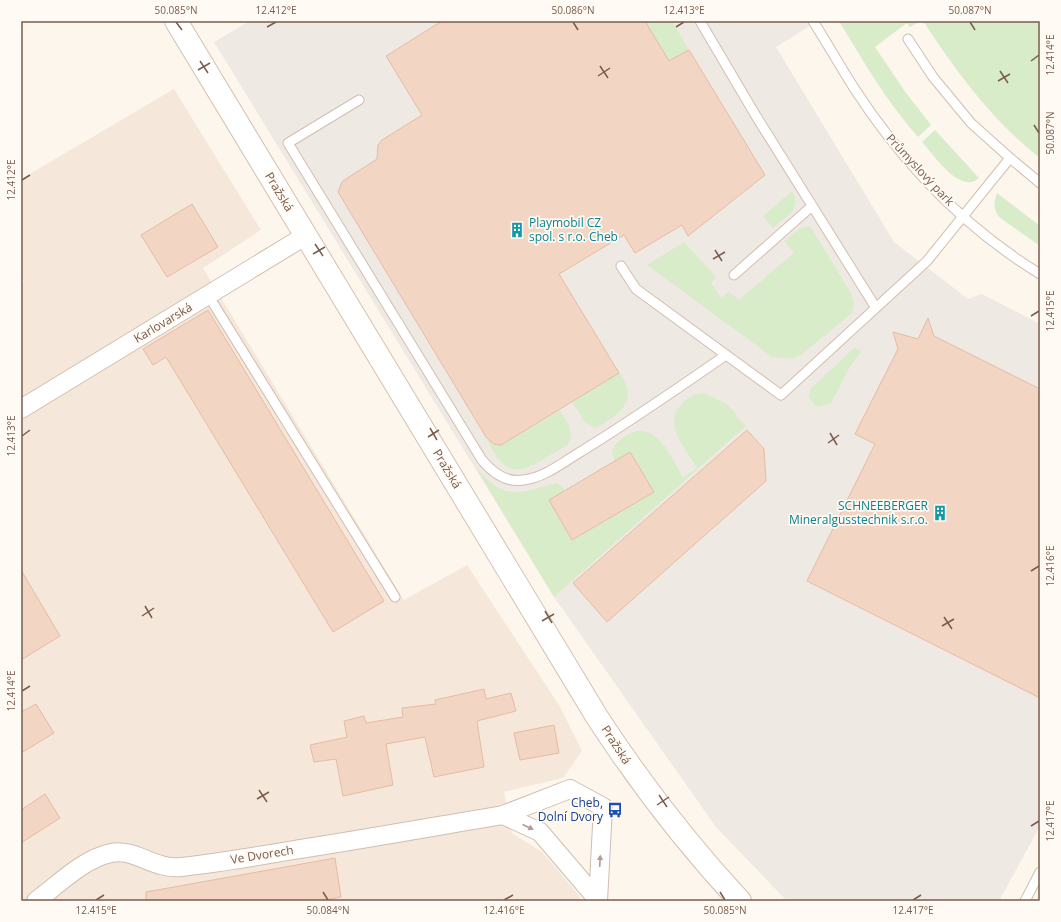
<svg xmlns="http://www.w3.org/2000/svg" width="1061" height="922" font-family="'Open Sans',sans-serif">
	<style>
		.residential { fill: #f5e8da }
		.industrial { fill: #efe9e4 }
		.green { fill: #d8ecc9 }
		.building { fill: #f3d5c3; stroke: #e6bba3 }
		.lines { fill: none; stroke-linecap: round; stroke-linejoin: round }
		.lane-casing { stroke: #d1beb0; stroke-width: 11 }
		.street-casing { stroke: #d1beb0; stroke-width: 20 }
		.secondary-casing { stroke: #d6c0b0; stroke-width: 24 }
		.lane { stroke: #fff; stroke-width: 9 }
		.street { stroke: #fff; stroke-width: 18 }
		.secondary { stroke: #fff; stroke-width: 22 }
		.oneway { fill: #af9d94 }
		.ticks { fill: none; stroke: #7a5c4d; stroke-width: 1.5 }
		.labels { text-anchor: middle; stroke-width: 3.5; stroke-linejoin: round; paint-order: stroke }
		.street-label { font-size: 12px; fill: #7a5c4d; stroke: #fffaf3 }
		.culture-label { font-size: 12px; fill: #0d838f; stroke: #fffaf3; text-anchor: start }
		.transit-label { font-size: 12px; fill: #164399; stroke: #fffaf3; text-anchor: end }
		.neatline { fill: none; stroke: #7a5c4d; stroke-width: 1.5 }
		.ticks-label { font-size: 10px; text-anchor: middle; fill: #7a5c4d }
	</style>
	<rect width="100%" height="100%" fill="#fdf6ec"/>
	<path class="residential" d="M174,89l87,141 -58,38 201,332 63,-35 92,140 23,46 -19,27 -59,14 8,41 30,19 37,43 1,6h-559v-618l3,-2 -3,-6v-96z"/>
	<path class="industrial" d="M250,21h568l-42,26 118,195 74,57 14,-5 58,30v502l-41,75h-212l-71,-74 -162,-230 -340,-555z"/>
	<path class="green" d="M645,21h27l17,29 -20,11z
		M839,21h82l-11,6 -3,-4 -32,24 31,46 25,32 -13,12c-31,-35 -55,-76 -79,-116z
		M923,21h117v137c-48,-37 -84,-87 -117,-137z
		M935,130l44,48c-19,17 -45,-23 -57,-36z
		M792,191c11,18 -7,26 -19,37l-10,-12z
		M997,193l43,33v20l-41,-29c-6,-8 -5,-15 -2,-24z
		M810,226l41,67 3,10 -2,10 -51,42 -8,4 -21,-2 -125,-92 37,-23 32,35 -5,6 10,15 8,-6 10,8 55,-47 -10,-12 17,-13z
		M854,348l5,1 2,3 -10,13 -20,38 -13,4 -5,-4 -4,-6 1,-8z
		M619,373c22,26 -1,44 -24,55l-10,-6 -13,-20z
		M703,393l22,10 12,11 -1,2 10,10 -192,171 -78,-129c29,33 41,26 80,15l4,2 5,5 -16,10 24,40 81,-48 -24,-40 -15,9 -3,-10c4,-9 8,-12 17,-17 28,-14 43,25 54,43l14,-9c-9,-17 -33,-41 -18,-61 7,-9 13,-12 24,-14z
		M560,410c6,12 17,23 7,35 -38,22 -58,45 -81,-8l8,7 12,-2z"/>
	<path class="building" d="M442,21h203l24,40 20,-11 76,125 -77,61 -6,-11 -47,28 -11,-18 -65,39 60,99 -118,72 -7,-1 -8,-7 -148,-245 4,-10 4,-3 31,-20 1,-14 4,-5 40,-25 -36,-59z
		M192,204l26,43 -51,30 -26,-42z
		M208,310l176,291 -51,31 -167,-275 -13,8 -10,-16z
		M928,318l6,18 106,53v309l-233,-117 68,-137 -20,-10 43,-85 -5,-17 25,7z
		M747,430l17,19 2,32 -159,141 -34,-39z
		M630,452l24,40 -82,48 -23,-40z
		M21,570l39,66 -39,24z
		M484,689l2,10 25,-6 5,18 -39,10 7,46 -50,10 -9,-40 -39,7 7,41 -50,11 -7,-37 -22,3 -4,-17 37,-8 -3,-16 20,-5 2,7 37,-6 -1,-9 34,-4 -1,-4z
		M36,704l18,29 -33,20v-41z
		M554,725l5,28 -39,7 -6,-27z
		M45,794l15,24 -39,25v-33z
		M335,858l6,39 -21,4h-174v-9z"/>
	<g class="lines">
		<g class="lane-casing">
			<path id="lane" d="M700,21l56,95 120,192
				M813,21c14,22 27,45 41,67 48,74 111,140 186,186
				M908,39l25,38 38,46 39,35
				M359,100l-71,43 194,317c10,12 24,23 41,20 20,-2 38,-16 54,-26 51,-31 100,-65 149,-99
				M621,266l15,23 145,106 146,-134 83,-103 30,25
				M734,275l78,-69
				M208,295l187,302
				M1025,901l15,-29"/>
		</g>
		<g class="street-casing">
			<path id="street" d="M21,409l284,-173
				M598,900l-58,-68 -37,-17 67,-26 33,18 -5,94
				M36,901c23,-17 47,-42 75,-48 24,-5 43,17 70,14 36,-4 72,-10 107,-16 72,-11 144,-24 215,-36"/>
		</g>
		<g class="secondary-casing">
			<path id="secondary" d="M176,21l421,696c43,66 89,126 143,184"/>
		</g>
		<use href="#lane" class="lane"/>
		<use href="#street" class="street"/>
		<use href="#secondary" class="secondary"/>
	</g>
	<defs><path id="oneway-solid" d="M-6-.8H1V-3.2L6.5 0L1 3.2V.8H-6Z"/></defs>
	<g class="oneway">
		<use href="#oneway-solid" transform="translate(528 827) rotate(25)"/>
		<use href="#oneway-solid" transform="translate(600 861) rotate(-87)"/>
	</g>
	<path class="ticks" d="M176,22l6,8M573,22l5,8M970,22l5,8M267,27l9,-5M676,27l8,-5M200,61l8,12M1031,61l8,-6M600,66l8,12M198,70l12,-7M1000,71l8,12M598,76l12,-8M998,81l12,-7M1034,125l5,8M22,180l8,-5M315,244l8,12M715,250l7,11M313,254l12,-7M713,259l12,-7M1031,316l8,-5M430,428l7,12M830,433l7,12M22,436l8,-6M428,437l11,-7M828,443l11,-8M1031,571l8,-5M145,606l7,12M545,611l7,12M142,616l12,-8M944,617l8,12M542,621l12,-7M942,626l12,-7M22,691l8,-5M259,790l8,12M659,795l8,12M257,799l12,-7M657,805l12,-8M1031,826l8,-5M323,892l5,8M720,892l5,8M96,900l8,-5M504,900l9,-5M913,900l8,-5"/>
	<defs>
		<g id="building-bare" transform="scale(1.2)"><path d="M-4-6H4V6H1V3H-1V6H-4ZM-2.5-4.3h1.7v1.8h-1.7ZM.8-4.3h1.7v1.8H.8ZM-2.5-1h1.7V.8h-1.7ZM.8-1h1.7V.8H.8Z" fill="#0f9aa8" stroke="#fffaf3" stroke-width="2.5" paint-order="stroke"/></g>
		<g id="bus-bare" transform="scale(1.2)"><path d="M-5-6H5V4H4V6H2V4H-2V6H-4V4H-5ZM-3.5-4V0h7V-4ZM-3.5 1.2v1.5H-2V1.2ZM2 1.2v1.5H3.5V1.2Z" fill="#1a4fb4" stroke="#fffaf3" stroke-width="2.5" paint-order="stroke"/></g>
	</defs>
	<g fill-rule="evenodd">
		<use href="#building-bare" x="517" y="230"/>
		<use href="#building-bare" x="940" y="513"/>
		<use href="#bus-bare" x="615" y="810"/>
	</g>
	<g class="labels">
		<g class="street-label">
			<text transform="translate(920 170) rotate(47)" y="4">Průmyslový park</text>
			<text transform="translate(279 192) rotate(59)" y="4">Pražská</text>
			<text transform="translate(163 323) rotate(-31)" y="4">Karlovarská</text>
			<text transform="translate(447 469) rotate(59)" y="4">Pražská</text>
			<text transform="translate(616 745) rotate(57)" y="4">Pražská</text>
			<text transform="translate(262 855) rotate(-9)" y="4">Ve Dvorech</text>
		</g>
		<g class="culture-label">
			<text x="529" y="227">Playmobil CZ<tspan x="529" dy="14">spol. s r.o. Cheb</tspan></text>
			<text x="928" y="510" text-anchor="end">SCHNEEBERGER<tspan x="928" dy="14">Mineralgusstechnik s.r.o.</tspan></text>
		</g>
		<g class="transit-label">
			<text x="603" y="807">Cheb,<tspan x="603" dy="14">Dolní Dvory</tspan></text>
		</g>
	</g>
	<rect width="1061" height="922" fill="none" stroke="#fffaf3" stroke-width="44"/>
	<rect x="22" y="22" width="1017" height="878" class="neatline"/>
	<g class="ticks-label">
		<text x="176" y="14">50.085°N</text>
		<text x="276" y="14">12.412°E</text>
		<text x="573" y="14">50.086°N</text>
		<text x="684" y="14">12.413°E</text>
		<text x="970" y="14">50.087°N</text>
		<text transform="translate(1050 55) rotate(-90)" y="4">12.414°E</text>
		<text transform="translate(1050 133) rotate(-90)" y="4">50.087°N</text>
		<text transform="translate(11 180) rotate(-90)" y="4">12.412°E</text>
		<text transform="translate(1050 311) rotate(-90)" y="4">12.415°E</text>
		<text transform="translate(11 436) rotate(-90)" y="4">12.413°E</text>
		<text transform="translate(1050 566) rotate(-90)" y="4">12.416°E</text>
		<text transform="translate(11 691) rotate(-90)" y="4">12.414°E</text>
		<text transform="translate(1050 821) rotate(-90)" y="4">12.417°E</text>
		<text x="96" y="914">12.415°E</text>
		<text x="328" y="914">50.084°N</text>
		<text x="504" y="914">12.416°E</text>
		<text x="725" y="914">50.085°N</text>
		<text x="913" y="914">12.417°E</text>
	</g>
</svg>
